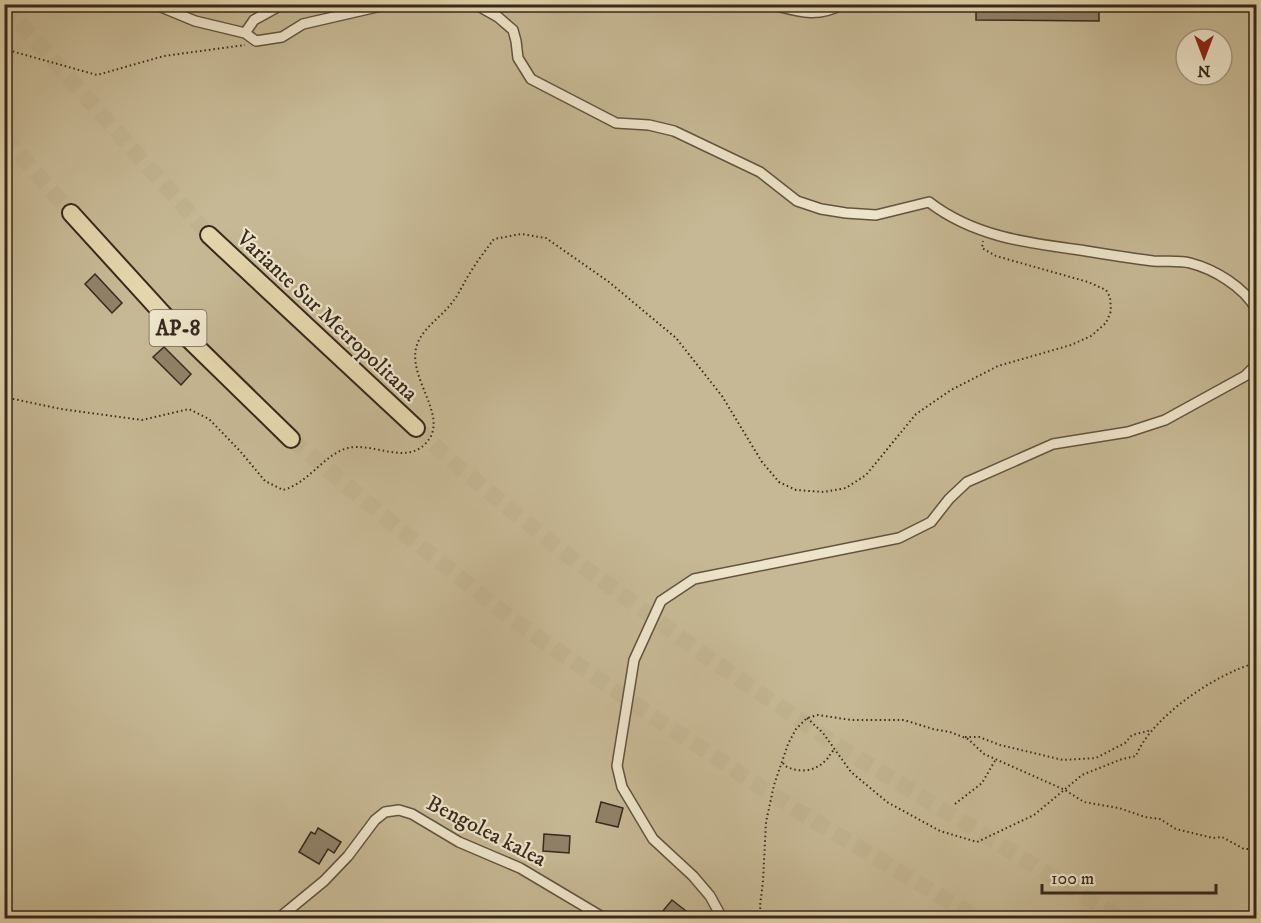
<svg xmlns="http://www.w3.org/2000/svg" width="1261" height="923" font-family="'IM FELL DW Pica',serif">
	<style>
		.green { fill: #c6b894; stroke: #7e7058; stroke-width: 1.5; fill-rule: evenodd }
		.building { fill: #908267; stroke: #36291d; stroke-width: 1.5 }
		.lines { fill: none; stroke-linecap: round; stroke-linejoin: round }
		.highway-tunnel { stroke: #c1b38f; stroke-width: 16; stroke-dasharray: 16 8; stroke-linecap: butt }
		.street-casing { stroke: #625441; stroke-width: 12 }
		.highway-casing { stroke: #36291d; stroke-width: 20 }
		.path { stroke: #36291d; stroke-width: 2; stroke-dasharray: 1.5 3; stroke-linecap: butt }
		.street { stroke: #ede4c9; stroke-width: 9 }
		.highway { stroke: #e4d5ac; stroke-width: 16 }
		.labels { text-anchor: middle; stroke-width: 4.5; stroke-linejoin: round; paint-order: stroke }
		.shield { fill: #ede4c9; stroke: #6d6151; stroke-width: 1.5 }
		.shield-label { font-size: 21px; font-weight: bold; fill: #36291d }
		.street-label { font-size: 22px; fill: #36291d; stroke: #ede4c9 }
	</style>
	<rect width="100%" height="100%" fill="#e4d5ac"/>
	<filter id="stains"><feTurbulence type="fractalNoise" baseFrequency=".00333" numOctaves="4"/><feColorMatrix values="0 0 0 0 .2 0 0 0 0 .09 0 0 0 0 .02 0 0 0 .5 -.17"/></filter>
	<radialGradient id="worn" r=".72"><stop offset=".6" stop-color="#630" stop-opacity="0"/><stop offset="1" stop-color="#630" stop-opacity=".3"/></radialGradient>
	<path class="green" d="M5,5h1251v913h-1251zM1186,39h36v36h-36z"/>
	<path class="building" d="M976,4h123v17l-123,-1z
		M95,274l27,29 -10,10 -27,-29z
		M164,347l27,27 -10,11 -28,-28z
		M601,802l22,6 -5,19 -22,-5z
		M318,828l23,14 -7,11 -6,-4 -9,15 -20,-12 12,-20 4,2z
		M544,834l26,2 -1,17 -26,-2z
		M672,900l23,18h-38z"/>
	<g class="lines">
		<path class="highway-tunnel" d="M4,5l205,230
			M4,136l67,77
			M416,428l41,38 109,88 140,102 121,83 293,179
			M291,439l101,84 121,97 151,104 134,87 179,107"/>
		<g class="street-casing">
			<path id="street" d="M154,4l41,17 50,12
				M283,4l-29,16 -9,13 11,8 26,-4 21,-13 87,-20
				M475,4l23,13 15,13 3,11 2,17 13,21 85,44 33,2 25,6 86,41 37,29 24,8 25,4 30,2 53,-13c44,34 97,41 151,48 24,4 49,8 73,11 12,1 26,-1 37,2 24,6 54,24 66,46
				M769,4c28,7 47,15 74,0
				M279,918l45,-37 24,-25 27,-36 10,-8 14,-2 13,4 47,28 61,26 84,50
				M722,918l-12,-22 -17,-20 -40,-37 -31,-52 -5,-21 17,-106 27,-59 33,-22 205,-41 32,-16 18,-23 18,-17 86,-38 75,-12 37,-12 80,-44 11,-11"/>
		</g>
		<g class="highway-casing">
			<path id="highway" d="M71,213l92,101 128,125
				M209,235l207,193"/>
		</g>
		<path class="path" d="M4,49l93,26 67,-19 81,-11
			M4,397l57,12 81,11 47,-11 20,10 31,32 25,30 18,9c26,-7 41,-36 65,-42 23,-6 56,16 76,-3 30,-27 -21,-68 -6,-103 8,-17 26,-27 36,-42 6,-8 10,-18 16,-27 7,-12 16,-23 24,-34l27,-5 25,4 63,44 67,56 46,58 40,66 17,20 17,8 28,2 22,-4 20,-13 50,-61 35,-24 47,-24 73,-21 20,-9 15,-13 5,-12 -1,-14 -4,-7 -18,-8 -92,-26 -14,-8 1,-7
			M807,718l16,15 28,39 36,30 53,29 37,11 57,-27 48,-40 40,-16 14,-3c15,-39 81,-83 120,-93
			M965,737h14l21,8 63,15 33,-2 29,-15 7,-8 20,-5
			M783,763l2,3c14,7 29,6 40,-5 4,-3 5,-8 9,-11
			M955,804l27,-21 14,-24
			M761,918l-1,-12 3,-25 3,-59 8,-37 14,-41 8,-15 11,-11 11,-3 33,5h53l29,9 17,3 18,7 16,15 81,36 19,12 35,6 26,9 15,2 16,10 37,9 9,-1 22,12h12"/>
		<use href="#street" class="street"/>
		<use href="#highway" class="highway"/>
	</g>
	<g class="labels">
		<rect class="shield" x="149.5" y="310" width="57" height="36" rx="4.5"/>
		<g class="shield-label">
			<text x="178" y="335">AP-8</text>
		</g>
		<g class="street-label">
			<text transform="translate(328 315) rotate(43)" y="8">Variante Sur Metropolitana</text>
			<text transform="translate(487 830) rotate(27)" y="8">Bengolea kalea</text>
		</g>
	</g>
	<rect width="1261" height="923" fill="none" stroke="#e4d5ac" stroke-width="24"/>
	<rect x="6" y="6" width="1249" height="911" fill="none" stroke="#36291d" stroke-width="3"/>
	<rect x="12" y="12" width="1237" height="899" fill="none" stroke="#36291d" stroke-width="1.5"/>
	<g transform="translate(1204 57) rotate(180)"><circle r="28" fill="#ede4c9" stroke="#a49984" stroke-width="1.5"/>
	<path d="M0-4.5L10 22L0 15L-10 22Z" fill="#8f2418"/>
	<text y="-9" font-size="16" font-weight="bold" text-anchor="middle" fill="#36291d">N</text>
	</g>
	<path d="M1042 884v9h174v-9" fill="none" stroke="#36291d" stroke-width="3"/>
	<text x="1051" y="884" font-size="18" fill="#36291d" stroke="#ede4c9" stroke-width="4.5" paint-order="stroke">100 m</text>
	<rect width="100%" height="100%" filter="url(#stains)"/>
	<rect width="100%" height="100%" fill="url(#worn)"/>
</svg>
